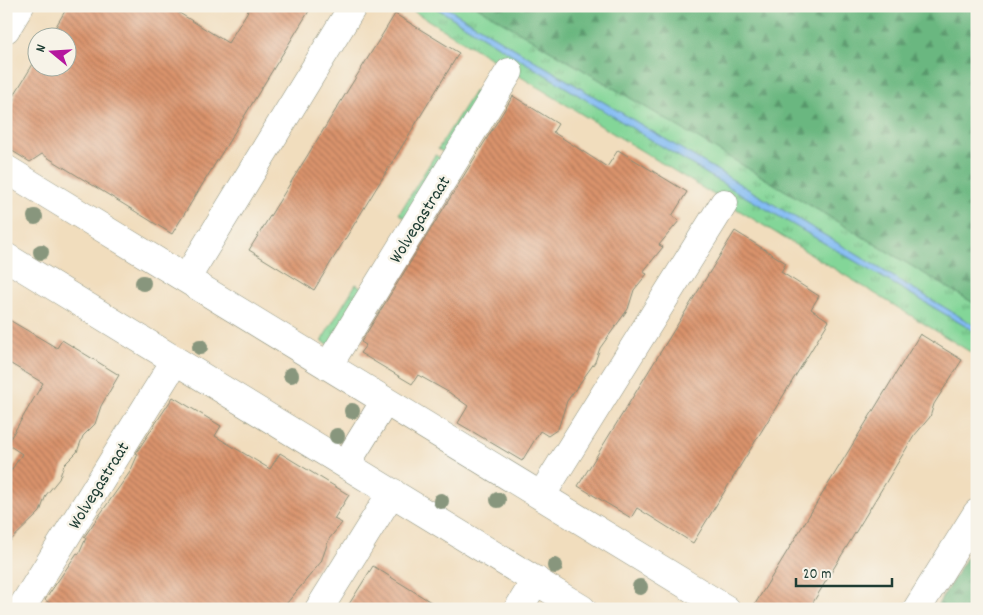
<svg xmlns="http://www.w3.org/2000/svg" width="983" height="615" font-family="Dekko,sans-serif">
	<style>
		.grass { fill: url(#grass-tufts); stroke: #518a66 }
		.forest { fill: url(#forest-firs); stroke: #447a5a }
		.water { fill: #83bcf4; stroke: #517c94 }
		.building { fill: url(#building-back-hatch) }
		.lines { fill: none; stroke-linecap: round; stroke-linejoin: round }
		.minor-casing { stroke: #888d78; stroke-width: 29 }
		.minor { stroke: #fff; stroke-width: 28 }
		.tree { fill: #88967d }
		.labels { text-anchor: middle; stroke-width: 5; stroke-linejoin: round; paint-order: stroke }
		.street-label { font-size: 18px; fill: #1f3d34; stroke: #f7f3e8 }
	</style>
	<defs>
		<pattern id="grass-tufts" width="24" height="20" patternUnits="userSpaceOnUse" patternTransform="scale(1.25)"><rect width="24" height="20" fill="#83d698"/><path d="M3 7l-1-3M5 7V3M7 7l1-3M15 17l-1-3M17 17v-4M19 17l1-3" fill="none" stroke="#6baf7d"/></pattern>
		<pattern id="forest-firs" width="22" height="20" patternUnits="userSpaceOnUse" patternTransform="scale(1.25)"><rect width="22" height="20" fill="#6ab780"/><path d="M5 1l3.5 6h-7zM16 11l3.5 6h-7z" fill="#57966a"/></pattern>
		<pattern id="building-back-hatch" width="6" height="6" patternUnits="userSpaceOnUse" patternTransform="scale(1.25)"><rect width="6" height="6" fill="#da936c"/><path d="M-1 5l2 2M0 0l6 6M5-1l2 2" fill="none" stroke="#b0795a"/></pattern>
	</defs>
	<rect width="100%" height="100%" fill="#f7f3e8"/>
	<filter id="ink" filterUnits="userSpaceOnUse"><feTurbulence type="fractalNoise" baseFrequency=".02" numOctaves="2"/><feDisplacementMap in="SourceGraphic" scale="10" xChannelSelector="R" yChannelSelector="G"/><feConvolveMatrix kernelMatrix="1 2 1 2 8 2 1 2 1" color-interpolation-filters="sRGB"/></filter>
	<filter id="wash" filterUnits="userSpaceOnUse"><feTurbulence type="fractalNoise" baseFrequency=".0096" numOctaves="4" result="noise"/><feDisplacementMap in="SourceGraphic" scale="20" xChannelSelector="R" yChannelSelector="G"/><feGaussianBlur stdDeviation="1.12" result="paint"/><feColorMatrix in="noise" values="0 0 0 0 0 0 0 0 0 0 0 0 0 0 0 0 0 1.4 0 .05"/><feComposite in="paint" operator="in"/></filter>
	<g filter="url(#wash)">
		<rect width="100%" height="100%" fill="#f1ddbd"/>
		<path class="grass" d="M405,6h28l279,171 265,156v23z
			M444,6h32l501,299v22z
			M475,90l7,5 -36,59 -8,-5z
			M435,155l7,4 -36,59 -7,-4z
			M356,284l8,5 -35,56 -7,-4 1,-3z"/>
		<path class="forest" d="M476,6h501v299z
			M977,541v68h-42z"/>
		<path class="water" d="M433,6h11l533,321v6l-265,-156z"/>
		<g id="blocks">
			<path class="building" d="M68,6h100l60,37 23,-37h61l-140,228 -130,-80 -12,8 -24,-15v-25l10,-30 22,-36v12h30v-30h-19z
				M395,14l64,39 -145,237 -65,-40z
				M513,96l45,28 -5,8 54,35 11,-17 69,42 -15,24 7,5 -20,24 4,2 -20,25 4,2 -13,16 -6,19 -28,39 -5,14 -28,39 -9,28 -10,7 -8,-5 -18,30 -64,-38 10,-17 -18,-13 -32,-18 -6,9 -52,-31 6,-8 -5,-3z
				M735,231l51,32 -5,9 38,24 -8,13 18,12 -136,222 -56,-35 -6,10 -53,-32z
				M6,318l51,30 5,-8 57,35 -18,31 -6,18 -12,12 -6,16 -13,13 -5,14 -13,16 -6,17 -34,33v-67l16,-24 -15,-10 36,-61 -37,-22z
				M920,334l42,26 -28,44 -4,13 -16,19 -105,173h-57z
				M173,397l48,29 -6,10 55,33 10,-16 69,42 -15,24 8,4 -13,16 -8,23 -39,47h-223l-14,-9 32,-47 2,1 7,-16 -2,-1 46,-65 8,-18 -2,-1z
				M373,566l69,43h-96z"/>
		</g>
	</g>
	<g filter="url(#ink)">
		<use href="#blocks" fill-opacity="0" stroke="#888d78" stroke-width="1"/>
		<g class="lines">
			<g class="minor-casing">
				<path id="minor" d="M6,29l14,-23
					M6,169l720,440
					M6,257l576,352
					M186,279l167,-273
					M328,366l181,-294
					M346,464l39,-63
					M541,496l183,-293
					M21,609l154,-248
					M319,609l73,-117
					M518,609l18,-29
					M917,609l60,-96"/>
			</g>
			<use href="#minor" class="minor"/>
		</g>
		<g class="tree">
			<circle cx="35" cy="217" r="8"/>
			<circle cx="41" cy="252" r="8"/>
			<circle cx="143" cy="283" r="8"/>
			<circle cx="200" cy="347" r="8"/>
			<circle cx="291" cy="375" r="8"/>
			<circle cx="352" cy="411" r="8"/>
			<circle cx="337" cy="436" r="8"/>
			<circle cx="498" cy="500" r="8"/>
			<circle cx="441" cy="501" r="8"/>
			<circle cx="555" cy="566" r="8"/>
			<circle cx="640" cy="587" r="8"/>
		</g>
	</g>
	<g class="labels">
		<g class="street-label">
			<text transform="translate(419 219) rotate(-58)" y="6">Wolvegastraat</text>
			<text transform="translate(98 485) rotate(-58)" y="6">Wolvegastraat</text>
		</g>
	</g>
	<rect width="983" height="615" fill="none" stroke="#f7f3e8" stroke-width="25"/>
	<g transform="translate(52 52) rotate(288)"><circle r="24" fill="#f7f3e8" stroke="#a1aaa0"/>
	<path d="M0-4L9 19L0 12L-9 19Z" fill="#b5179e"/>
	<text y="-8" font-size="14" font-weight="bold" text-anchor="middle" fill="#1f3d34">N</text>
	</g>
	<path d="M796 578v8h96v-8" fill="none" stroke="#1f3d34" stroke-width="2.5"/>
	<text x="803" y="578" font-size="15" fill="#1f3d34" stroke="#f7f3e8" stroke-width="4" paint-order="stroke">20 m</text>
</svg>
